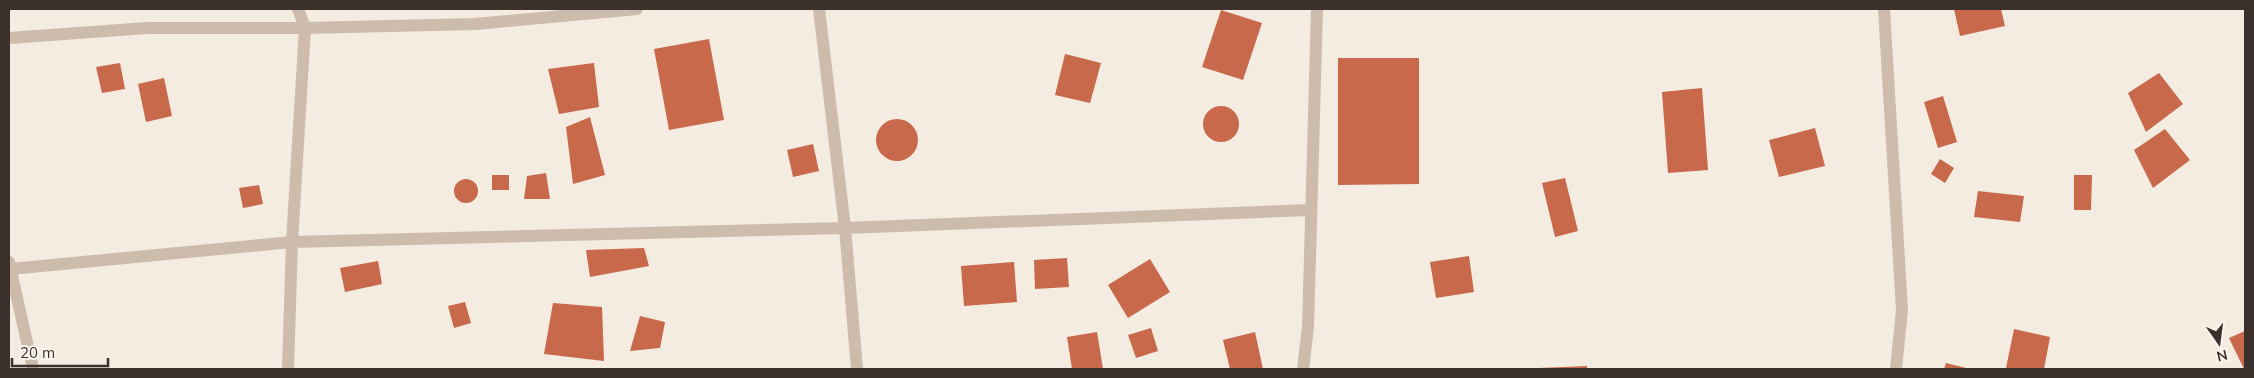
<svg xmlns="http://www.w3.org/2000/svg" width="2254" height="378" font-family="Mulish,sans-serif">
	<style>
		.building { fill: #c8694b }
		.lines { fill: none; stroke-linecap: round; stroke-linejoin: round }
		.minor { stroke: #cdbbac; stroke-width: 12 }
	</style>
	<rect width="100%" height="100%" fill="#f4ebe1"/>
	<path class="building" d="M1954,9h47l4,17 -45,10z
		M1221,10l41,13 -19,57 -41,-13z
		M709,39l15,81 -55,10 -15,-81z
		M1065,54l36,9 -11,40 -35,-8z
		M1338,58h81v126l-81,1z
		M120,63l5,26 -23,4 -6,-26z
		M594,63l5,44 -40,7 -11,-45z
		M2159,73l24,31 -37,28 -18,-39z
		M164,78l8,38 -26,6 -8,-38z
		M1702,88l6,82 -40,3 -6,-81z
		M1943,96l14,46 -19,6 -14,-46z
		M1203 124a18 18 0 1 1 36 0a18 18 0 1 1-36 0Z
		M590,117l15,58 -32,9 -7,-57z
		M876 140a21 21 0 1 1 42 0a21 21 0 1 1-42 0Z
		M1815,128l10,38 -46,11 -10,-37z
		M2165,129l25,31 -37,28 -19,-38z
		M813,144l6,27 -26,6 -6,-27z
		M1940,159l14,9 -9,15 -14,-9z
		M546,173l4,26h-26l3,-23z
		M492,175h17v15h-17z
		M2074,175h18l-1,35h-17z
		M1565,178l13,53 -23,6 -13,-54z
		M454 191a12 12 0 1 1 24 0a12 12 0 1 1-24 0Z
		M259,185l4,19 -20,4 -4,-20z
		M1978,191l46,5 -4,26 -46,-5z
		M644,248l5,18 -59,11 -4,-27z
		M1469,256l5,36 -38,6 -6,-36z
		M1067,258l2,29 -34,2 -1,-29z
		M1150,259l20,33 -42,26 -20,-33z
		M378,261l4,23 -37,8 -5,-24z
		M1014,262l3,40 -53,4 -3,-40z
		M465,302l6,21 -17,5 -6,-22z
		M553,303l49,4 2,54 -60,-7z
		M640,316l25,6 -5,26 -30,3z
		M1151,328l7,23 -22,7 -8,-23z
		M2014,329l36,8 -6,32 -38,-1z
		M2245,331v38h-1l-15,-31z
		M1097,332l6,37h-31l-5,-32z
		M1255,332l8,37h-33l-7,-29z
		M1946,363l24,6h-26z
		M1587,366v3h-48v-1z"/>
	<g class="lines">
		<path class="minor" d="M819,9l26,219 12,141
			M1884,9l18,301 -6,59
			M9,38l138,-10h158l170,-4 162,-15
			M9,262l24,107
			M10,269l282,-27 553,-14 466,-18
			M288,369l4,-127 13,-214 -7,-19
			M1303,369l5,-42 9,-318"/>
	</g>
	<rect width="2254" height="378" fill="none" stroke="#3b302b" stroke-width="20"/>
	<g transform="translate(2219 343) rotate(166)" stroke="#fbf5ee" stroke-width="4" paint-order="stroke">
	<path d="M0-4L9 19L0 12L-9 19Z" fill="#3b302b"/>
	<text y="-8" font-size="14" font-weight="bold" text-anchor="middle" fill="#3b302b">N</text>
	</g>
	<path d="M12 358v8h96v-8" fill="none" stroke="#3b302b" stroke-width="2.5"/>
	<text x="20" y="358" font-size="15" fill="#3b302b" stroke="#fbf5ee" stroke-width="4" paint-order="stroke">20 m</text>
</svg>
